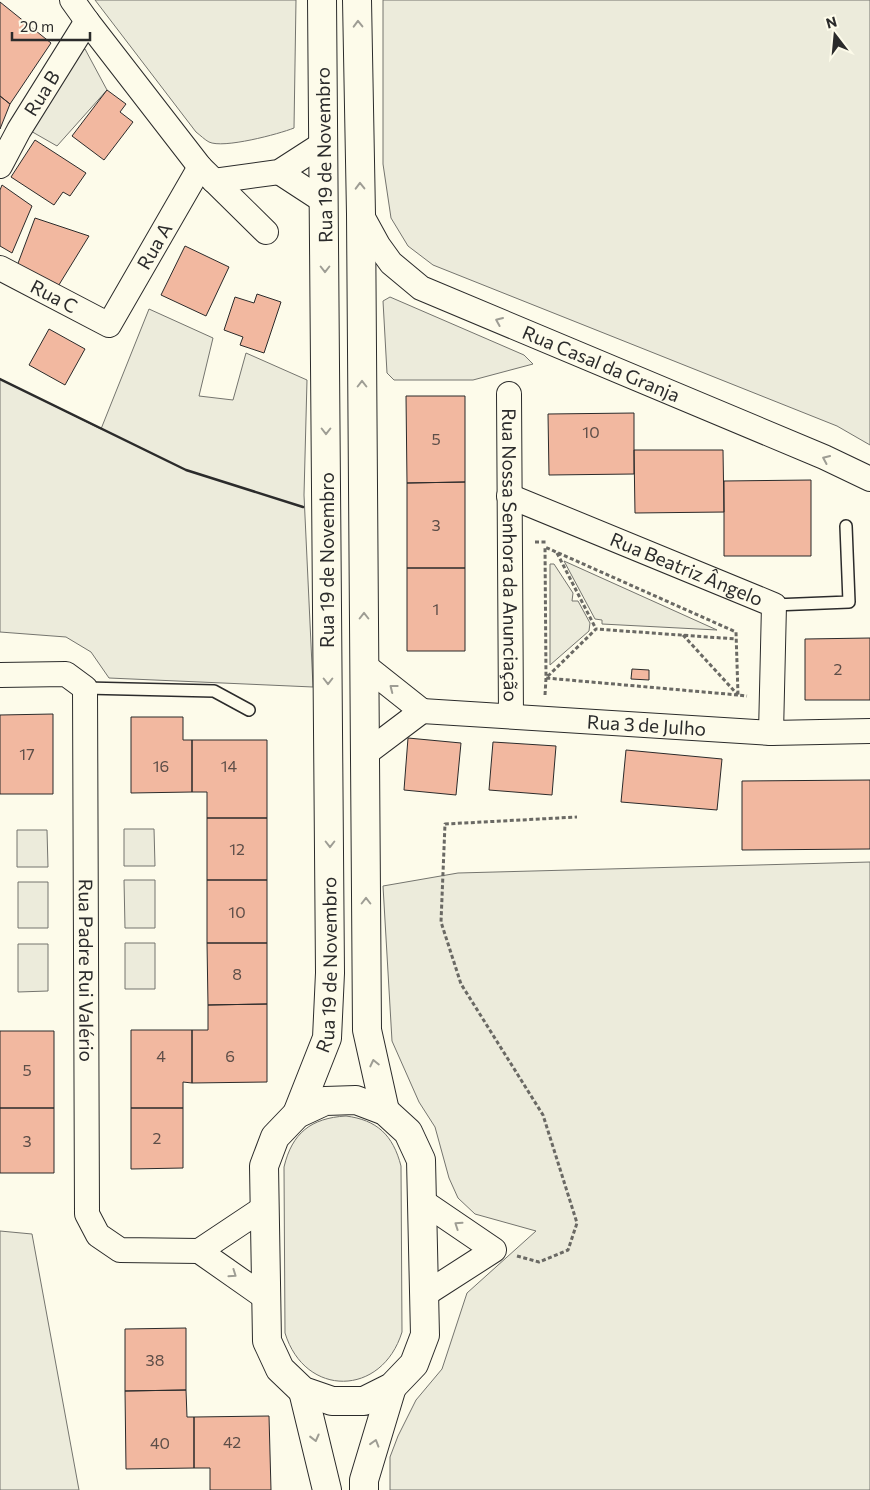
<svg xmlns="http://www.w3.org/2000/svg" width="870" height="1490" font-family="Commissioner,sans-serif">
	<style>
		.green { fill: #ecebdb; stroke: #74746e }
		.building { fill: #f2b8a0; stroke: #2b2b2b }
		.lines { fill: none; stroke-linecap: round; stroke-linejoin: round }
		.service-casing { stroke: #2b2b2b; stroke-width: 14 }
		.minor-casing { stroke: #2b2b2b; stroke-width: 26 }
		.tertiary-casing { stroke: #2b2b2b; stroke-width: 30 }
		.path { stroke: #6a6964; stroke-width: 3; stroke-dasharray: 4 2.5; stroke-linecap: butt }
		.service { stroke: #fdfbea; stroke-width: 11 }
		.minor { stroke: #fdfbea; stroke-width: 24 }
		.tertiary { stroke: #fdfbea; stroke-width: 28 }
		.wall { stroke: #2b2b2b; stroke-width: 2.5 }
		.oneway { stroke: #9e9d94 }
		.labels { text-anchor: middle; stroke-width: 4; stroke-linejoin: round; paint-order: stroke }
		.number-label { font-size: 16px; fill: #5d4e48 }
		.street-label { font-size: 19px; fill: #2b2b2b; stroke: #fdfbea }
	</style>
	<rect width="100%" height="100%" fill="#fdfbea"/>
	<path class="green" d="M95,0h201l-2,128c-15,6 -71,21 -85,14 -4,-2 -9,-7 -13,-10z
		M383,0h487v445l-33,-19 -404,-161 -25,-19 -17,-28 -8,-54z
		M85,49l22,41 -50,56 -28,-16 50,-79z
		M390,297l134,58 9,9 -60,16h-79l-7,-7 -4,-72z
		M149,309l64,29 -14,58 34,4 13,-47 61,27 -3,115 9,192 -204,-9 -18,-26 -25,-15 -66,-5v-253l101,50z
		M564,561l153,69 -115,-6v-4l-7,-1z
		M550,564h4l19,29 -1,8h6l12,22 -1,8 -39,34z
		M124,829h30l1,37h-31z
		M17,830h30l1,37h-31z
		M870,862v628h-480v-33l8,-21 18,-36 26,-31 25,-76 69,-62 -61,-17 -17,-16 -9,-20 -14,-51 -16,-25 -27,-61 -9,-155 75,-13z
		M124,880h31v48h-30z
		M18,882h30v46h-30z
		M125,943h30v46h-30z
		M18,944h30v47l-30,1z
		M346,1116c31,4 47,19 55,50l1,166c-20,65 -97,66 -117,1l-1,-166c8,-34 27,-49 62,-51z
		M0,1231l32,3 47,256h-79z"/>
	<path class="building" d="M0,2l51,41 -41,61 -10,-8z
		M107,90l19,14 -6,8 13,10 -29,38 -32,-24z
		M0,96l10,8 -10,25z
		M35,140l51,33 -16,23 -7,-4 -9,13 -43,-28z
		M2,185l30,21 -20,47 -12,-7v-56z
		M35,218l54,18 -32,52 -40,-22z
		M185,246l44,21 -23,49 -45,-21z
		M257,294l24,8 -17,51 -24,-8 3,-8 -19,-7 11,-33 19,6z
		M49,329l36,20 -20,36 -36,-20z
		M406,396h59v86l-58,1z
		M634,413v61l-85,1 -1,-61z
		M634,450h89l1,62 -89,1z
		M811,480v76h-87v-75z
		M465,482v86h-58v-85z
		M407,568h58v83h-58z
		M870,638v62h-65v-61z
		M632,669l17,1v10l-18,-1z
		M53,714v80h-53v-79z
		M131,717h52v23h9v52l-61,1z
		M408,738l53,5 -5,52 -52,-5z
		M192,740h75v78h-60v-26h-15z
		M493,742l63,4 -4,49 -63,-5z
		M626,750l96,9 -5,51 -96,-8z
		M870,780v69l-128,1v-69z
		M207,818h60v62h-60z
		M207,880h60v63h-60z
		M207,943h60v61l-59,1z
		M267,1004v78l-75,1v-53h16v-25z
		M131,1030h61v53l-9,-1v26h-52z
		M0,1031h54v77h-54z
		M0,1108h54v65h-54z
		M131,1108h52v60l-52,1z
		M186,1328v62l-61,1v-62z
		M186,1390l1,27h7v51l-68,1 -1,-78z
		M269,1416l2,74h-61v-22h-16v-51z"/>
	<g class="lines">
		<g class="service-casing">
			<path id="service" d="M774,605l75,-3 -3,-76
				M85,688l129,3 35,19"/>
		</g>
		<g class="minor-casing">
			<g id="minor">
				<path d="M72,0l15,21 113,146 66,65"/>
				<path id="s1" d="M0,166l19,-36 68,-109"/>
				<path d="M279,172l46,30"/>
				<path d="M214,181l65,-9 45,-29"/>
				<path id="s2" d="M361,214l17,31 13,18 30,25 403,169 46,22"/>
				<path id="s3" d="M0,268l109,57 91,-158"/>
				<path id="s4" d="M509,394l2,322"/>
				<path id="s5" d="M509,496l265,109 -3,128"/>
				<path d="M364,665l58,46"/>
				<path id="s6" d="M0,675l66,-1 19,14 2,526 11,21 22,15 79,1"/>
				<path id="s7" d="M422,711l349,22 99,-2"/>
				<path d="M365,754l57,-43"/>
				<path d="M422,1201l72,49 -70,45"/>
				<path d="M199,1251l67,47"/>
				<path d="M199,1251l66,-44"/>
			</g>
		</g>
		<g class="tertiary-casing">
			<g id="tertiary">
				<path d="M357,0l4,214 6,816 18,81"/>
				<path d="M356,1100l29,11 23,21 13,28 4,175 -11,29 -22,23 -28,14h-32l-29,-10 -23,-22 -13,-28 -3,-175 11,-29 22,-23 28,-13z"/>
				<path id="s8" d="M297,1114l30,-76 3,-65 -8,-973"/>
				<path d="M303,1391l24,99"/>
				<path d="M364,1490v-10l28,-93"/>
			</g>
		</g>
		<path class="path" d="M535,542h12
			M557,553l39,76
			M683,635l55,60
			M545,695l1,-17 50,-49 140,10
			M738,695l-192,-17 -1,-131 191,85 2,63 9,1
			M517,1256l22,6 29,-12 9,-27 -34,-108 -82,-131 -20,-62 4,-98 132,-7"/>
		<use href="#service" class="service"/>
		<use href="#minor" class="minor"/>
		<use href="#tertiary" class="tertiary"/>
		<path class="wall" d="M0,379l186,91 117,37"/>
	</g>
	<defs><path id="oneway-chevron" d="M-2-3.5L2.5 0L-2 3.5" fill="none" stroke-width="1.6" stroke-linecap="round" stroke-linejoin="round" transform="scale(1.25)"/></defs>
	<g class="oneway">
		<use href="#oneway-chevron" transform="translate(358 24) rotate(-91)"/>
		<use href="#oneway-chevron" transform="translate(360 186) rotate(-91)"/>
		<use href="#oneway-chevron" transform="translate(325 269) rotate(90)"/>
		<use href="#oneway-chevron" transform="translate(499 321) rotate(-157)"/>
		<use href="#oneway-chevron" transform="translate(362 384) rotate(-90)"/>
		<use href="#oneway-chevron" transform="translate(326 431) rotate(90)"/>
		<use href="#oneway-chevron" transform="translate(826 459) rotate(-156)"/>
		<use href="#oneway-chevron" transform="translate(364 616) rotate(-90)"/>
		<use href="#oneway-chevron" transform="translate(328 681) rotate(90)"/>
		<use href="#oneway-chevron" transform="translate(393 688) rotate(-142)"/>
		<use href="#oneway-chevron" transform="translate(330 844) rotate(90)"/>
		<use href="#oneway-chevron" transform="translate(366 901) rotate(-90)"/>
		<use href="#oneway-chevron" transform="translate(374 1063) rotate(-103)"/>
		<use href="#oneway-chevron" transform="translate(458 1225) rotate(-146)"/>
		<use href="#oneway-chevron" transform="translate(233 1274) rotate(35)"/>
		<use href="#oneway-chevron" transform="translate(315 1438) rotate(76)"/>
		<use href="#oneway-chevron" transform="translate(375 1443) rotate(-73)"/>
	</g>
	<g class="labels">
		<g class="number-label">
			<text x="591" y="438">10</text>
			<text x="436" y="445">5</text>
			<text x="436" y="531">3</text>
			<text x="436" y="615">1</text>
			<text x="838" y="675">2</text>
			<text x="27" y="760">17</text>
			<text x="161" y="772">16</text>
			<text x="229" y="772">14</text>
			<text x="237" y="855">12</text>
			<text x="237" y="918">10</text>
			<text x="237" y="980">8</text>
			<text x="161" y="1062">4</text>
			<text x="230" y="1062">6</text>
			<text x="27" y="1076">5</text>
			<text x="157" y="1144">2</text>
			<text x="27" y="1147">3</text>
			<text x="155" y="1366">38</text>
			<text x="232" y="1448">42</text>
			<text x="160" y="1449">40</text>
		</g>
		<g class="street-label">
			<text dy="7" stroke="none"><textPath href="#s1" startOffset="84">Rua B</textPath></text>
			<text transform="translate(324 155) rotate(-91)" y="7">Rua 19 de Novembro</text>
			<text dy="7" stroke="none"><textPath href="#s3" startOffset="214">Rua A</textPath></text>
			<text dy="7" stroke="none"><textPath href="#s3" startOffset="61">Rua C</textPath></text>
			<text dy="7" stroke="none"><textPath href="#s2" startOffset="292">Rua Casal da Granja</textPath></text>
			<text dy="7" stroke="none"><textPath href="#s4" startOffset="161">Rua Nossa Senhora da Anunciação</textPath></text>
			<text transform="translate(327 560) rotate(-90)" y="7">Rua 19 de Novembro</text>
			<text dy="7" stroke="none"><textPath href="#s5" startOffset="192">Rua Beatriz Ângelo</textPath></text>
			<text dy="7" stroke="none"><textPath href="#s7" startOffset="225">Rua 3 de Julho</textPath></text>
			<text dy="7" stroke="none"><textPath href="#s8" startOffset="155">Rua 19 de Novembro</textPath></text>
			<text dy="7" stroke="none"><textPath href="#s6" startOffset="372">Rua Padre Rui Valério</textPath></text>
		</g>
	</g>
	<g transform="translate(835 35) rotate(344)" stroke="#fdfbea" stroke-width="4" paint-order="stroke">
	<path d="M0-4L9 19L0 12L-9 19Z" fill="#2b2b2b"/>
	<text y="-8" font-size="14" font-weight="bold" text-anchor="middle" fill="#2b2b2b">N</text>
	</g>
	<path d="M12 32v8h78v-8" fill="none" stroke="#2b2b2b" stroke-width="2.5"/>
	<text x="20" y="32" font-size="15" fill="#2b2b2b" stroke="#fdfbea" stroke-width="4" paint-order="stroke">20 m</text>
</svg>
